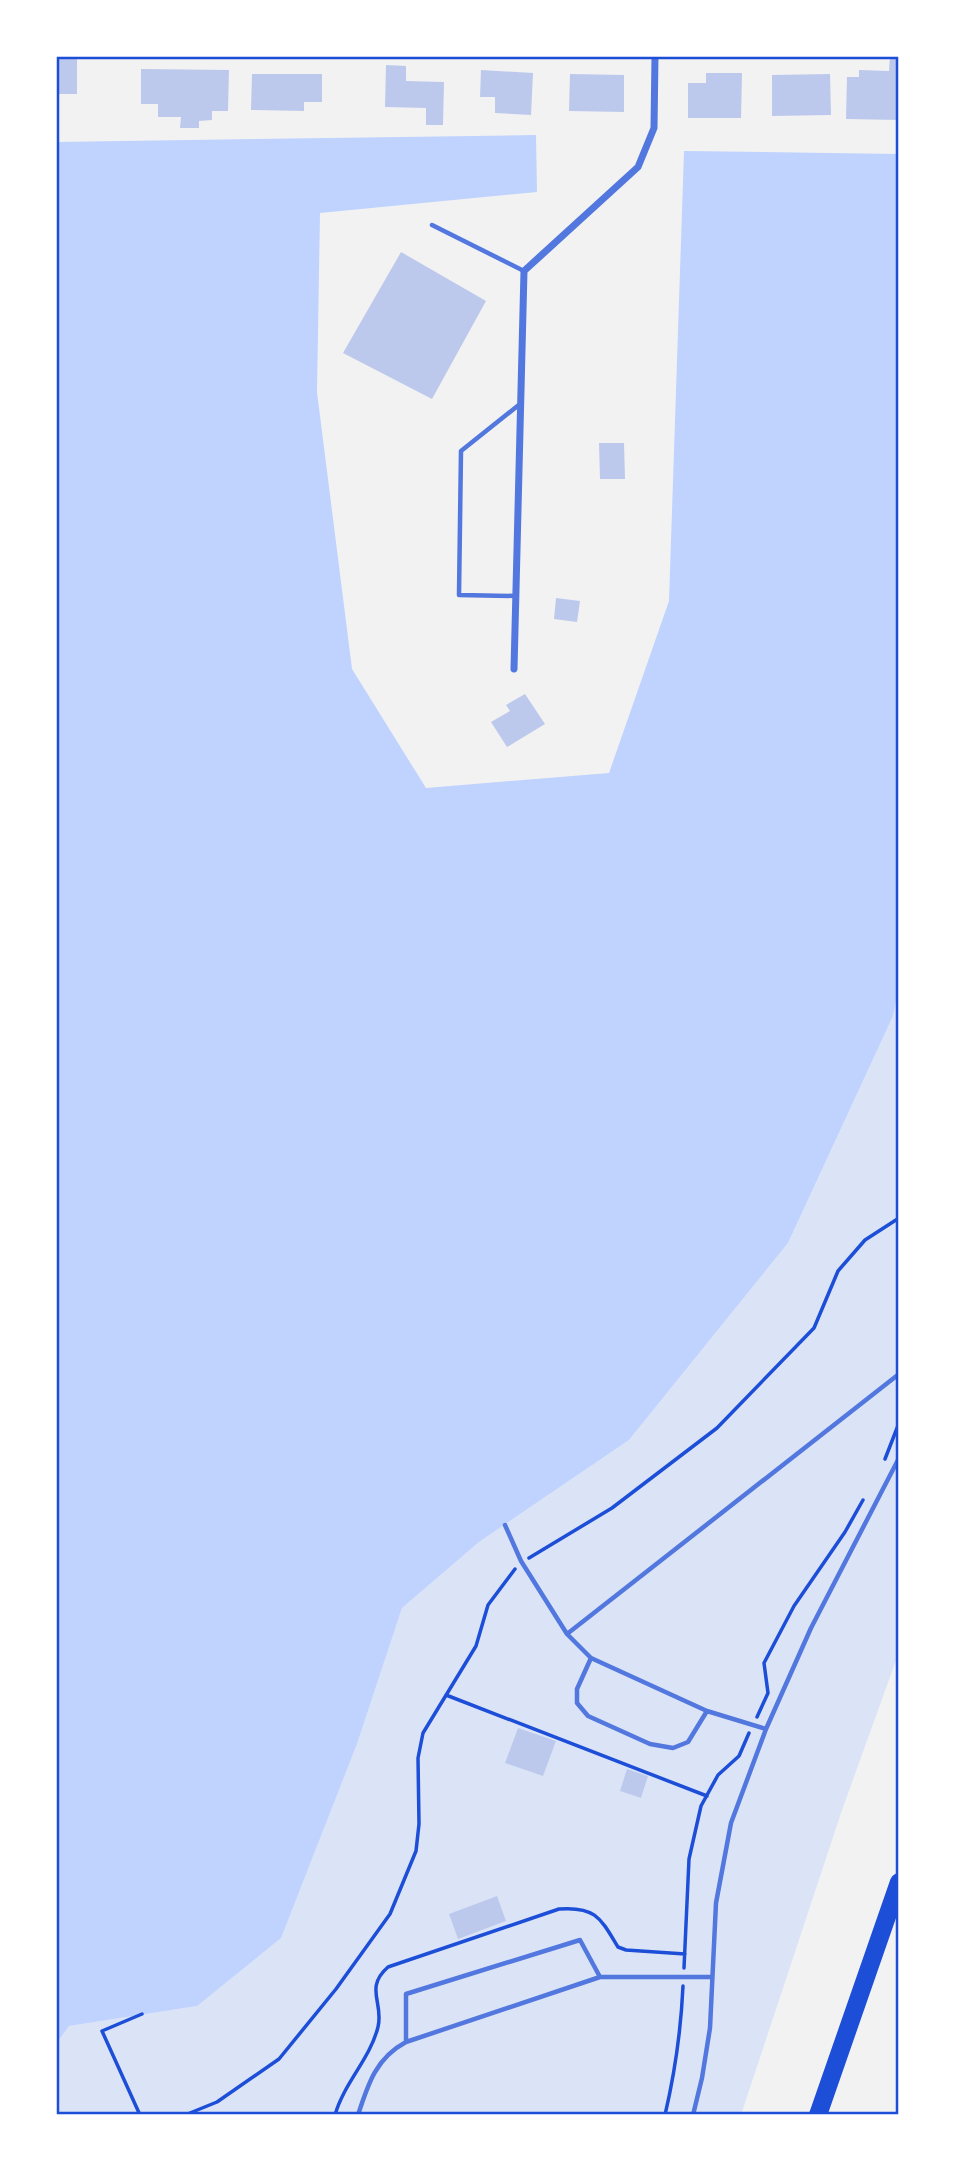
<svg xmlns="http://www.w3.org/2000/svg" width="955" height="2171" font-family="'Zilla Slab',serif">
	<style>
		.green { fill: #dbe4f7 }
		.water { fill: #bfd3fe }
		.building { fill: #bdc9ec }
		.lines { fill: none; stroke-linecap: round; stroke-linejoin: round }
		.path { stroke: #1d4ed8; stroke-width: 3.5 }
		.service { stroke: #5277de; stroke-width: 4.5 }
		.minor { stroke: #5277de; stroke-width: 7 }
		.motorway { stroke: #1d4ed8; stroke-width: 18 }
		.neatline { fill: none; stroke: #1d4ed8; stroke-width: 2.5 }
	</style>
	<rect width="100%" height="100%" fill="#f2f2f2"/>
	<path class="green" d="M899,986v666l-58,161 -100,302h-685v-71l13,-18 128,-20 161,-265 44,-133 77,-66 150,-102 159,-197 105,-227z"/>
	<path class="water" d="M536,135l1,57 -217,21 -3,179 35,277 74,119 183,-15 60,-172 15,-450 215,3v832l-6,30 -105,227 -159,197 -150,102 -77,66 -44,133 -77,197 -84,68 -128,20 -13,18v-1902z"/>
	<path class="building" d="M56,56h21v38h-21z
		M890,56h9v64l-53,-1 1,-42h12v-7l30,1z
		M386,65l20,1v15l38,1 -1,43h-17v-17l-41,-1z
		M141,69l88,1 -1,41h-16v9l-13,1v7h-19l1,-11h-23v-13h-17z
		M481,70l52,3 -2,42 -36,-2v-16h-15z
		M706,73h36l-1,45h-53v-35h18z
		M252,74h70v28h-18v9l-53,-1z
		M570,74l54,1v37l-55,-1z
		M830,74l1,41 -59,1v-41z
		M401,252l85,49 -54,98 -89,-46z
		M599,443h25l1,36h-25z
		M556,598l24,3 -3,21 -23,-3z
		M525,694l20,30 -38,23 -16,-25 19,-11 -4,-6z
		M518,1728l38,13 -13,35 -38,-13z
		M627,1769l21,7 -7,22 -21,-7z
		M497,1896l9,25 -48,18 -9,-25z"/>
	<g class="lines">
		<path class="path" d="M885,1459l14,-36
			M529,1558l83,-50 105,-80 97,-100 24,-57 27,-31 34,-22
			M446,1695l261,101
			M757,1717l11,-24 -4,-30 30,-57 51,-74 18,-32
			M684,1968l5,-109 12,-53 17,-31 21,-19 10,-23
			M140,2115l-38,-84 40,-17
			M185,2115l32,-13 62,-43 57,-70 54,-75 26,-63 3,-27 -1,-66 5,-25 53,-87 12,-41 27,-36
			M335,2115c9,-32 35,-56 43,-88 6,-24 -14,-39 10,-60l171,-58c37,-3 42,10 59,38l8,3 59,4
			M665,2115c10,-43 16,-85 18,-129"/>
		<path class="service" d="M432,225l92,46
			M516,596l-57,-1 2,-144 59,-47
			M505,1525l16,36 46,73 24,24 116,53 59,18
			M567,1634l332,-260
			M591,1658l-14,31v14l11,13 62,28 23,4 15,-6 19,-31
			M406,2042v-48l174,-54 20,37
			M358,2115c10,-31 18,-57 48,-73l194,-65h112
			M693,2115l9,-37 8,-50 6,-125 15,-80 35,-94 45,-101 88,-170"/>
		<path class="minor" d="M514,669l10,-398 114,-104 16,-39 1,-72"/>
		<path class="motorway" d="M818,2115l81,-233"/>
	</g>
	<rect width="955" height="2171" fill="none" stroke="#ffffff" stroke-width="116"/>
	<rect x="58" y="58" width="839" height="2055" class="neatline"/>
</svg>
